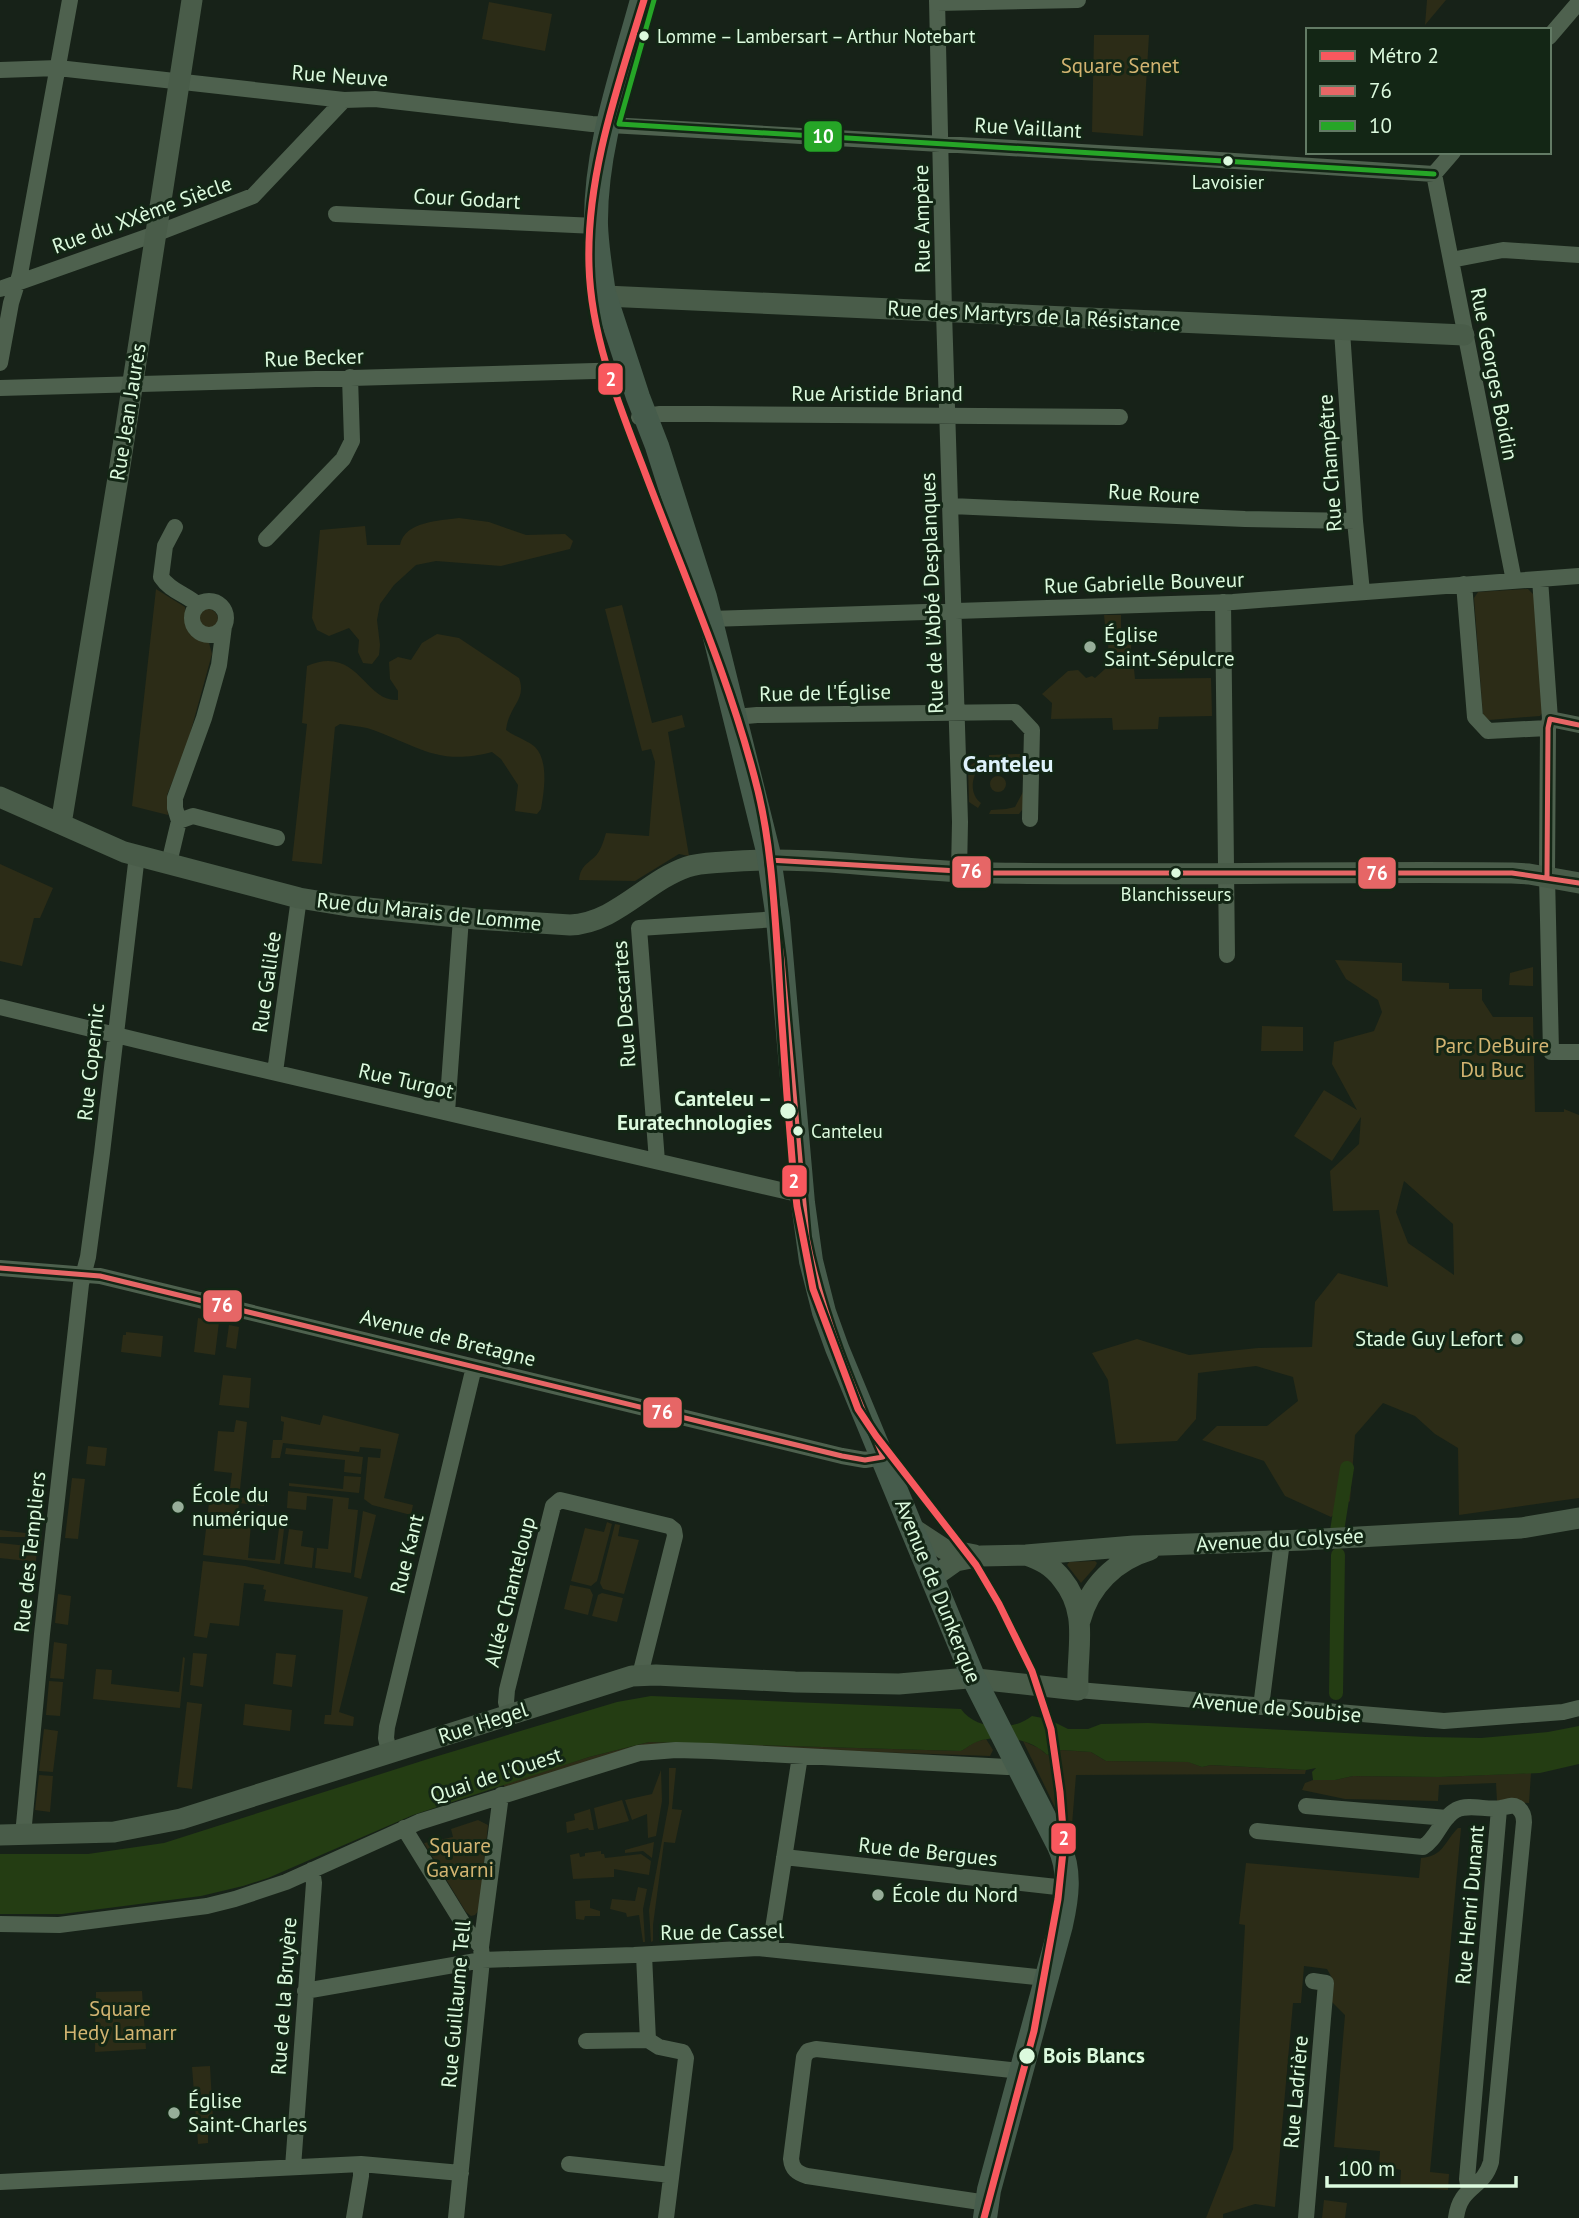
<svg xmlns="http://www.w3.org/2000/svg" width="1579" height="2218" font-family="'PT Sans',sans-serif">
	<style>
		.green { fill: #2c2c17; fill-rule: evenodd }
		.water { fill: #243d13 }
		.lines { fill: none; stroke-linecap: round; stroke-linejoin: round }
		.canal { stroke: #243d13; stroke-width: 14 }
		.street { stroke: #4e614e; stroke-width: 16 }
		.secondary { stroke: #495c49; stroke-width: 21 }
		.primary { stroke: #465c4c; stroke-width: 24 }
		.bus-1-casing { stroke: #132615; stroke-width: 10 }
		.bus-2-casing { stroke: #132615; stroke-width: 10 }
		.bus-1 { stroke: #e66666; stroke-width: 5 }
		.bus-2 { stroke: #26a627; stroke-width: 5 }
		.metro-1-casing { stroke: #132615; stroke-width: 12 }
		.metro-1 { stroke: #f8585e; stroke-width: 7 }
		.bus-dot { fill: #dcfade; stroke: #132615; stroke-width: 2.5 }
		.poi-dot { fill: #97ae99; stroke: #132615; stroke-width: 2.5 }
		.labels { text-anchor: middle; stroke-width: 6; stroke-linejoin: round; paint-order: stroke }
		.bus-label { font-size: 19px; fill: #dcfade; stroke: #132615; text-anchor: start }
		.park-label { font-size: 21px; fill: #d2b471; stroke: #132615 }
		.street-label { font-size: 21px; fill: #dcfade; stroke: #132615 }
		.poi-label { font-size: 21px; fill: #dcfade; stroke: #132615; text-anchor: start }
		.stop-label { font-size: 21px; font-weight: bold; fill: #dcfade; stroke: #132615; text-anchor: end }
		.quarter-label { font-size: 24px; font-weight: bold; fill: #def2fb; stroke: #132615 }
		.line-badge { stroke: #132615; stroke-width: 2.5 }
		.badge-label { font-size: 19px; text-anchor: middle; font-weight: bold; fill: #fff }
	</style>
	<rect width="100%" height="100%" fill="#172218"/>
	<path class="green" d="M1427,0h19l-21,25z
		M489,2l63,12 -7,37 -63,-12z
		M1094,35h55l-6,101 -51,-4z
		M459,518l30,4 37,13 39,-1 8,7 -3,8 -69,17 -65,-5 -20,4 -22,20 -14,19 -3,16 3,25 -1,10 -7,9 -9,-1 -5,-11 1,-12 -10,-12 -20,8 -12,-6 -5,-12 8,-88 45,-4 2,19h33c5,-24 39,-24 59,-27z
		M156,589l29,18 1,19 6,8 17,9 3,11 -25,91 -20,50 1,20 -36,-9z
		M1528,589l6,6 10,116 -4,5 -51,4 -6,-4 -9,-118 4,-6z
		M622,605l30,118 30,-8 3,12 -17,5 21,124 -10,-2 -44,27 -56,-1c1,-11 5,-14 12,-20 9,-6 12,-17 15,-27l43,3 6,-74 -4,-13 -9,2 -37,-142z
		M198 619a10 10 0 1 1 20 0a10 10 0 1 1-20 0Z
		M1104,615h17v27h10v7l-8,7 3,10 8,3 1,10 76,-1 1,38 -53,1 -1,12 -45,1 -1,-12 -61,1 1,-16 -10,-9 26,-23 10,-1 8,8 6,-2 3,2 10,-9v-15h3l1,-29h-4z
		M437,634l22,4 60,40c8,22 -10,27 -13,52 8,6 23,11 29,17 14,14 9,45 6,62l-4,5 -22,-3 3,-26 -17,-26 -9,-7c-56,15 -76,-8 -125,-24 -9,-2 -19,-3 -27,-4l-5,3 -13,137 -30,-3 15,-137 -5,-1 5,-57c51,-22 58,37 91,34v-9l-8,-12 -1,-17 9,-5 13,3 11,-17z
		M1020,754l6,12 -3,12c-4,-19 -18,-19 -34,-19v-4z
		M978,760l3,5c-10,11 -12,29 0,38l-3,5 -9,-6 -1,-35z
		M990 784a8 8 0 1 1 16 0a8 8 0 1 1-16 0Z
		M1024,790l1,16 -6,8h-30l2,-4 15,-1 9,-2z
		M0,864l53,24 -13,30h-6l-12,48 -22,-5z
		M1335,960l67,3v18l47,2v6h33v11l11,17h40l2,95h29v-3l15,6v383l-120,17 -1,-67 -23,-14 -20,-18 -32,-13 -28,32 -5,66 -19,16 -46,-21 -21,-35 -62,-21 15,-14h50l31,-25 -5,-24 -37,-11 -58,7 -2,46 -19,22 -61,3 -8,-64 -16,-27 45,-14 52,16 69,-7 54,-1 3,-45 23,-29 50,14 -9,-77 -46,1 -3,-40 29,-27 2,-27 -29,44 -38,-25 30,-46 33,20 -25,-46 2,-22 40,-11 8,-19 -4,-12 -32,-21zM1404,1181l49,43 1,51 -46,-32 -12,-31z
		M1533,967v19l-24,-1 1,-12z
		M1262,1026l41,1v24h-42z
		M198,1318l21,4 -4,33 -21,-3z
		M229,1325l10,2 -3,22 -10,-2z
		M126,1332l37,4 -2,21 -40,-5 2,-17h3z
		M223,1375l28,3 -2,30 -30,-3z
		M323,1415l76,19 -15,64 29,7 -2,10 -39,-10 -8,-6 4,-42 12,1 1,-9 -21,-2 -1,5 -76,-9 -3,15h-9l2,-18h9l2,-18 -3,-1v-5l39,9z
		M236,1420l11,2 -7,67 -10,-1 2,-15 -18,-2 4,-40 16,1z
		M88,1446l19,2 -2,18 -19,-2z
		M286,1448l77,9 -2,17 -17,-2 1,-12 -60,-6z
		M344,1476l17,1 -2,16 -70,-7v-3l54,6z
		M72,1478l13,1 -7,60 -13,-1z
		M288,1491l61,7 -1,11 10,1 -7,63 -36,-5 2,-20 11,1 5,-50 -26,-3 -1,14 -19,-2z
		M210,1494l55,6 -1,6 -25,-3 -2,19 14,2 -3,34 27,2 4,-32 5,1 -4,35 -77,-9z
		M363,1511l13,4 -15,64 -7,-2z
		M607,1522l5,2 -15,57 -6,5 -20,-5 14,-53 19,4z
		M615,1524l5,1 -2,11 21,4 -15,54 -21,-5 -3,-6z
		M289,1529l14,2 -2,15 13,2 -2,20 -28,-4z
		M0,1530l42,5 -1,7 -13,-2v-3h-28z
		M0,1543l37,4 -1,15 -36,-4z
		M203,1561l42,5 123,31 -29,115 15,5 -1,9 -29,-2 1,-9h6l12,-105 -79,-9 2,-11 -3,-1 1,-4 -20,-2 -5,43 -29,-3 -3,15 -13,-2z
		M1095,1561l2,2 -2,4 -14,16 -14,-18 2,-3z
		M570,1585l20,4 3,6 -5,20 -24,-6z
		M602,1593l21,5 -6,24 -25,-6 6,-21z
		M58,1594l13,2 -3,29 -13,-2z
		M54,1642l13,2 -3,35 -14,-1z
		M193,1653l14,1 -4,33 -13,-2z
		M276,1653l20,2 -4,32 -19,-3z
		M183,1657l2,1 -5,50 -87,-9 3,-30 16,1 -1,14 68,8z
		M49,1681l14,1 -3,34 -14,-1z
		M187,1702l15,2 -10,85 -15,-2z
		M245,1704l47,6 -2,21 -47,-6z
		M44,1729l14,2 -5,41 -14,-1z
		M986,1739l7,11 -3,6 -288,-10 -196,43 -2,-3v-2l85,-27 60,-15 312,9 14,-9z
		M1023,1741l16,7 8,7 15,-5 29,2 15,9 83,1 13,5 9,-2 95,5 -1,4h-16l-213,1 -4,50 -7,3z
		M669,1768h7l-4,41 10,1 -7,33 -11,-1 -11,83v16l-2,1 -2,-32 20,-107z
		M661,1770l1,31 -6,35 -8,2 -1,-24 -15,6 -7,-20 27,-6z
		M1531,1773l-2,30 -32,-1 -1,-19 -57,2 -1,16 -93,-2 -43,-9 3,-7 8,-3h22l18,-4 86,1z
		M39,1775l14,1 -3,36 -15,-2z
		M622,1800l7,21 -31,8 -4,-21z
		M590,1809l4,21h-5l-1,-2 -21,5 -1,-11 9,-2 -1,-6z
		M478,1820l10,5 -9,85 -4,5 -4,1 -5,-4 -42,-69 29,-6 -2,-8z
		M1458,1828h3l-31,344 19,2 -1,16 -48,-4 1,-16 -9,-2v-3h-4v3l-9,-1 1,-16 -46,-4 11,-132 -14,-14 2,-21 -6,-11 -23,-3 -3,37h-8l-18,204 -20,-3 -32,10v4h-17l27,-69 12,-224 -6,-1 7,-61 173,15 2,-20c23,-2 23,-16 37,-30z
		M654,1842l-2,16 -9,-7 -18,2v-3z
		M601,1851v3h3l1,4 36,-4 10,7 -2,14 -35,-6v8l-41,2 -3,-24 9,-2 1,4 5,-1v-3z
		M638,1887l9,2 -4,20 2,33h-2l-4,-27 -12,2 -1,-4 -16,-4 2,-10 23,2z
		M590,1900v8l10,3v5h-15l-1,4 -8,-1 -1,-18z
		M142,1991l4,58 -51,3 1,-60z
		M210,2066l3,53 -5,1v23l-10,1 -6,-77z
		M1324,2200l23,3 -2,15h-23z"/>
	<path class="water" d="M651,1696l310,13c15,21 51,23 71,7l16,3 20,10h20l13,-5 47,-1 278,14 55,1 67,-6 31,-6v38l-39,9 -101,4 -86,-1 -18,4h-22l-1,-8 4,-4 -10,2 -95,-5 -9,2 -14,-5 -82,-1 -15,-9 -29,-2 -15,5c-15,-16 -44,-20 -65,-15 -8,2 -14,7 -21,11l-312,-9 -60,15 -176,58 -145,63 -25,8 -42,10 -139,18h-62v-60h88l76,-11 264,-84 189,-57z"/>
	<g class="lines">
		<path class="canal" d="M1337,1531l10,-63
			M1336,1693l2,-138"/>
		<path class="street" d="M937,0l7,312 16,510 -1,50
			M937,3l141,-3
			M1549,37l30,-35
			M0,70l58,-2 286,32 31,-1 217,25 612,35 230,15
			M1434,174l80,407
			M1434,174l19,-22
			M336,214l260,12
			M1451,260l52,-10 76,5
			M0,289l155,-55 98,-38 91,-96
			M1342,331l13,190 7,71
			M0,363l11,-60 9,-29 50,-274
			M0,388l629,-18
			M639,417l21,-3h46l414,3
			M951,506l294,13 110,2
			M175,527l-10,19 -4,31c9,14 25,17 37,28
			M266,539l77,-80 9,-18 -2,-64
			M1540,579l10,140 -2,9 -1,148 4,176h28
			M1464,584l11,133 13,14 60,-3
			M192 618a17 17 0 1 1 34 0a17 17 0 1 1-34 0Z
			M1223,602l4,353
			M710,619l523,-17 346,-26
			M735,717l22,-2 258,-3 17,18 -2,89
			M1550,719l29,6
			M179,821l14,-5 84,22
			M169,863l10,-42 -4,-13v-10l29,-80 15,-53 5,-39
			M639,928l18,233
			M639,928l139,-9
			M0,1007l186,45 616,143
			M275,1072l24,-174
			M447,1112l14,-194
			M0,1268l100,8 742,180 23,4 18,-3
			M1078,1690l366,31 119,-9 16,-4
			M1261,1707l21,-166
			M509,1714l-3,-12 1,-12 46,-184 7,-6 109,26 5,4 1,6 -35,139
			M389,1752l-3,-14 1,-11 87,-360
			M1306,1806l141,12
			M404,1828l63,102 14,17
			M1257,1831l166,16c14,-8 18,-29 33,-37 14,-7 31,1 45,-2 6,-1 11,-4 16,-1 6,4 7,9 7,15l-33,340c-8,28 -31,23 -35,56
			M23,1835l19,-201 39,-350 7,-27 14,-104 35,-298
			M784,1857l282,31
			M0,1924l59,1 148,-19 28,-7 51,-17 133,-60 220,-69 37,-3 35,1 296,16 12,-2
			M770,1948l30,-192
			M644,1955l4,85 11,7 24,5 3,6 -20,160
			M305,1991l177,-31 152,-5 124,-7 288,30
			M586,2041l62,-1
			M569,2164l102,11
			M293,2167l21,-284 -2,-13
			M0,2182l361,-18 100,9
			M1469,2190l-2,-11 32,-370
			M987,2203l-180,-27c-10,-3 -15,-7 -16,-17l13,-102 4,-6 8,-2 205,22
			M354,2218l7,-42v-12
			M456,2218l26,-258 -1,-13 20,-152
			M1306,2218l20,-235 -13,-2"/>
		<path class="secondary" d="M605,296l859,39
			M0,797l124,55 175,46 49,8 128,13 94,6c46,-2 76,-44 117,-58 12,-4 25,-4 37,-5 90,-8 180,10 270,11 172,3 345,-2 518,0l17,1 50,9
			M61,824l58,-352 73,-472
			M912,1528l32,21 31,6
			M932,1578l24,-17 25,-5 45,-1 108,-9 170,-6 217,-12 58,-10
			M1080,1621c9,-35 36,-61 70,-71
			M0,1835l114,-3 67,-13 451,-143 24,-1 139,7 104,2 69,-6 110,12c-2,-40 12,-77 -16,-111 -10,-13 -21,-19 -36,-24"/>
		<path class="primary" d="M605,296l33,101 19,49 48,151 63,254 10,68 25,284 8,58 13,51 13,36 137,331 85,167c12,25 8,52 2,79l-72,265 -4,28
			M606,310c-3,-28 -9,-56 -10,-85 -1,-77 26,-151 46,-225"/>
		<g class="bus-1-casing">
			<path id="bus-1" d="M769,860l224,13h519l67,10
				M769,860l13,99 25,278c15,77 45,148 76,220
				M1547,876l1,-148 2,-9 29,6
				M0,1268l100,8 742,180 23,4 18,-3"/>
		</g>
		<g class="bus-2-casing">
			<path id="bus-2" d="M619,124l815,50
				M619,124l35,-124"/>
		</g>
		<use href="#bus-1" class="bus-1"/>
		<use href="#bus-2" class="bus-2"/>
		<g class="metro-1-casing">
			<path id="metro-1" d="M644,0c-26,86 -58,175 -55,266 2,71 30,139 55,204 40,106 87,211 114,321 13,54 16,112 20,168 4,71 9,141 15,212l4,35 16,83 45,120 18,27 100,129 23,39 33,67 19,58 9,63 4,50 -6,57 -24,132 -50,187"/>
		</g>
		<use href="#metro-1" class="metro-1"/>
	</g>
	<g class="bus-dot">
		<circle cx="644" cy="36" r="6"/>
		<circle cx="1228" cy="161" r="6"/>
		<circle cx="1176" cy="873" r="6"/>
		<circle cx="788" cy="1111" r="9"/>
		<circle cx="798" cy="1131" r="6"/>
		<circle cx="1027" cy="2056" r="9"/>
	</g>
	<g class="poi-dot">
		<circle cx="1090" cy="647" r="7"/>
		<circle cx="1517" cy="1339" r="7"/>
		<circle cx="178" cy="1507" r="7"/>
		<circle cx="878" cy="1895" r="7"/>
		<circle cx="174" cy="2113" r="7"/>
	</g>
	<g class="labels">
		<g class="bus-label">
			<text x="657" y="43">Lomme – Lambersart – Arthur Notebart</text>
			<text x="1228" y="189" text-anchor="middle">Lavoisier</text>
			<text x="1176" y="901" text-anchor="middle">Blanchisseurs</text>
			<text x="811" y="1138">Canteleu</text>
		</g>
		<g class="park-label">
			<text x="1120" y="73">Square Senet</text>
			<text x="1492" y="1053">Parc DeBuire<tspan x="1492" dy="24">Du Buc</tspan></text>
			<text x="460" y="1853">Square<tspan x="460" dy="24">Gavarni</tspan></text>
			<text x="120" y="2016">Square<tspan x="120" dy="24">Hedy Lamarr</tspan></text>
		</g>
		<g class="street-label">
			<text transform="translate(340 76) rotate(4)" y="7">Rue Neuve</text>
			<text transform="translate(1028 128) rotate(3)" y="7">Rue Vaillant</text>
			<text transform="translate(467 199) rotate(3)" y="7">Cour Godart</text>
			<text transform="translate(142 215) rotate(-20)" y="7">Rue du XXème Siècle</text>
			<text transform="translate(922 219) rotate(-91)" y="7">Rue Ampère</text>
			<text transform="translate(1034 316) rotate(3)" y="7">Rue des Martyrs de la Résistance</text>
			<text transform="translate(314 358) rotate(-2)" y="7">Rue Becker</text>
			<text transform="translate(1494 374) rotate(79)" y="7">Rue Georges Boidin</text>
			<text x="877" y="401">Rue Aristide Briand</text>
			<text transform="translate(128 412) rotate(-81)" y="7">Rue Jean Jaurès</text>
			<text transform="translate(1330 463) rotate(-94)" y="7">Rue Champêtre</text>
			<text transform="translate(1154 494) rotate(3)" y="7">Rue Roure</text>
			<text transform="translate(1144 583) rotate(-2)" y="7">Rue Gabrielle Bouveur</text>
			<text transform="translate(932 593) rotate(-92)" y="7">Rue de l'Abbé Desplanques</text>
			<text transform="translate(825 693) rotate(-1)" y="7">Rue de l'Église</text>
			<text transform="translate(429 912) rotate(6)" y="7">Rue du Marais de Lomme</text>
			<text transform="translate(267 982) rotate(-82)" y="7">Rue Galilée</text>
			<text transform="translate(624 1004) rotate(-94)" y="7">Rue Descartes</text>
			<text transform="translate(91 1062) rotate(-84)" y="7">Rue Copernic</text>
			<text transform="translate(406 1081) rotate(13)" y="7">Rue Turgot</text>
			<text transform="translate(448 1338) rotate(14)" y="7">Avenue de Bretagne</text>
			<text transform="translate(1280 1540) rotate(-3)" y="7">Avenue du Colysée</text>
			<text transform="translate(30 1552) rotate(-84)" y="7">Rue des Templiers</text>
			<text transform="translate(407 1554) rotate(-76)" y="7">Rue Kant</text>
			<text transform="translate(938 1591) rotate(68)" y="7">Avenue de Dunkerque</text>
			<text transform="translate(510 1592) rotate(-76)" y="7">Allée Chanteloup</text>
			<text transform="translate(1277 1708) rotate(5)" y="7">Avenue de Soubise</text>
			<text transform="translate(483 1723) rotate(-18)" y="7">Rue Hegel</text>
			<text transform="translate(496 1775) rotate(-18)" y="7">Quai de l'Ouest</text>
			<text transform="translate(928 1852) rotate(6)" y="7">Rue de Bergues</text>
			<text transform="translate(1470 1905) rotate(-85)" y="7">Rue Henri Dunant</text>
			<text transform="translate(722 1932) rotate(-1)" y="7">Rue de Cassel</text>
			<text transform="translate(284 1996) rotate(-86)" y="7">Rue de la Bruyère</text>
			<text transform="translate(456 2004) rotate(-85)" y="7">Rue Guillaume Tell</text>
			<text transform="translate(1296 2092) rotate(-85)" y="7">Rue Ladrière</text>
		</g>
		<g class="poi-label">
			<text x="1104" y="642">Église<tspan x="1104" dy="24">Saint-Sépulcre</tspan></text>
			<text x="1503" y="1346" text-anchor="end">Stade Guy Lefort</text>
			<text x="192" y="1502">École du<tspan x="192" dy="24">numérique</tspan></text>
			<text x="892" y="1902">École du Nord</text>
			<text x="188" y="2108">Église<tspan x="188" dy="24">Saint-Charles</tspan></text>
		</g>
		<g class="stop-label">
			<text x="772" y="1106">Canteleu –<tspan x="772" dy="24">Euratechnologies</tspan></text>
			<text x="1043" y="2063" text-anchor="start">Bois Blancs</text>
		</g>
		<g class="quarter-label">
			<text x="1008" y="772">Canteleu</text>
		</g>
	</g>
	<g class="line-badge">
		<rect x="803" y="120" width="40" height="33" rx="7" fill="#26a627"/>
		<rect x="597" y="362" width="27" height="34" rx="7" fill="#f8585e"/>
		<rect x="951" y="855" width="41" height="34" rx="7" fill="#e66666"/>
		<rect x="1357" y="856" width="40" height="34" rx="7" fill="#e66666"/>
		<rect x="781" y="1164" width="27" height="34" rx="7" fill="#f8585e"/>
		<rect x="202" y="1289" width="41" height="34" rx="7" fill="#e66666"/>
		<rect x="642" y="1396" width="41" height="33" rx="7" fill="#e66666"/>
		<rect x="1050" y="1822" width="27" height="33" rx="7" fill="#f8585e"/>
	</g>
	<g class="badge-label">
		<text x="823" y="143">10</text>
		<text x="611" y="386">2</text>
		<text x="971" y="878">76</text>
		<text x="1377" y="880">76</text>
		<text x="794" y="1188">2</text>
		<text x="222" y="1312">76</text>
		<text x="662" y="1419">76</text>
		<text x="1064" y="1845">2</text>
	</g>
	<rect x="1306" y="28" width="245" height="126" fill="#132615" stroke="#637b65" stroke-width="2"/>
	<rect x="1320" y="51" width="35" height="10" fill="#f8585e" stroke="#637b65" stroke-width="2"/>
	<text x="1369" y="63" font-size="21" fill="#dcfade">Métro 2</text>
	<rect x="1320" y="86" width="35" height="10" fill="#e66666" stroke="#637b65" stroke-width="2"/>
	<text x="1369" y="98" font-size="21" fill="#dcfade">76</text>
	<rect x="1320" y="121" width="35" height="10" fill="#26a627" stroke="#637b65" stroke-width="2"/>
	<text x="1369" y="133" font-size="21" fill="#dcfade">10</text>
	<path d="M1327 2176v10h189v-10" fill="none" stroke="#dcfade" stroke-width="3.5"/>
	<text x="1338" y="2176" font-size="21" fill="#dcfade" stroke="#132615" stroke-width="5" paint-order="stroke">100 m</text>
</svg>
